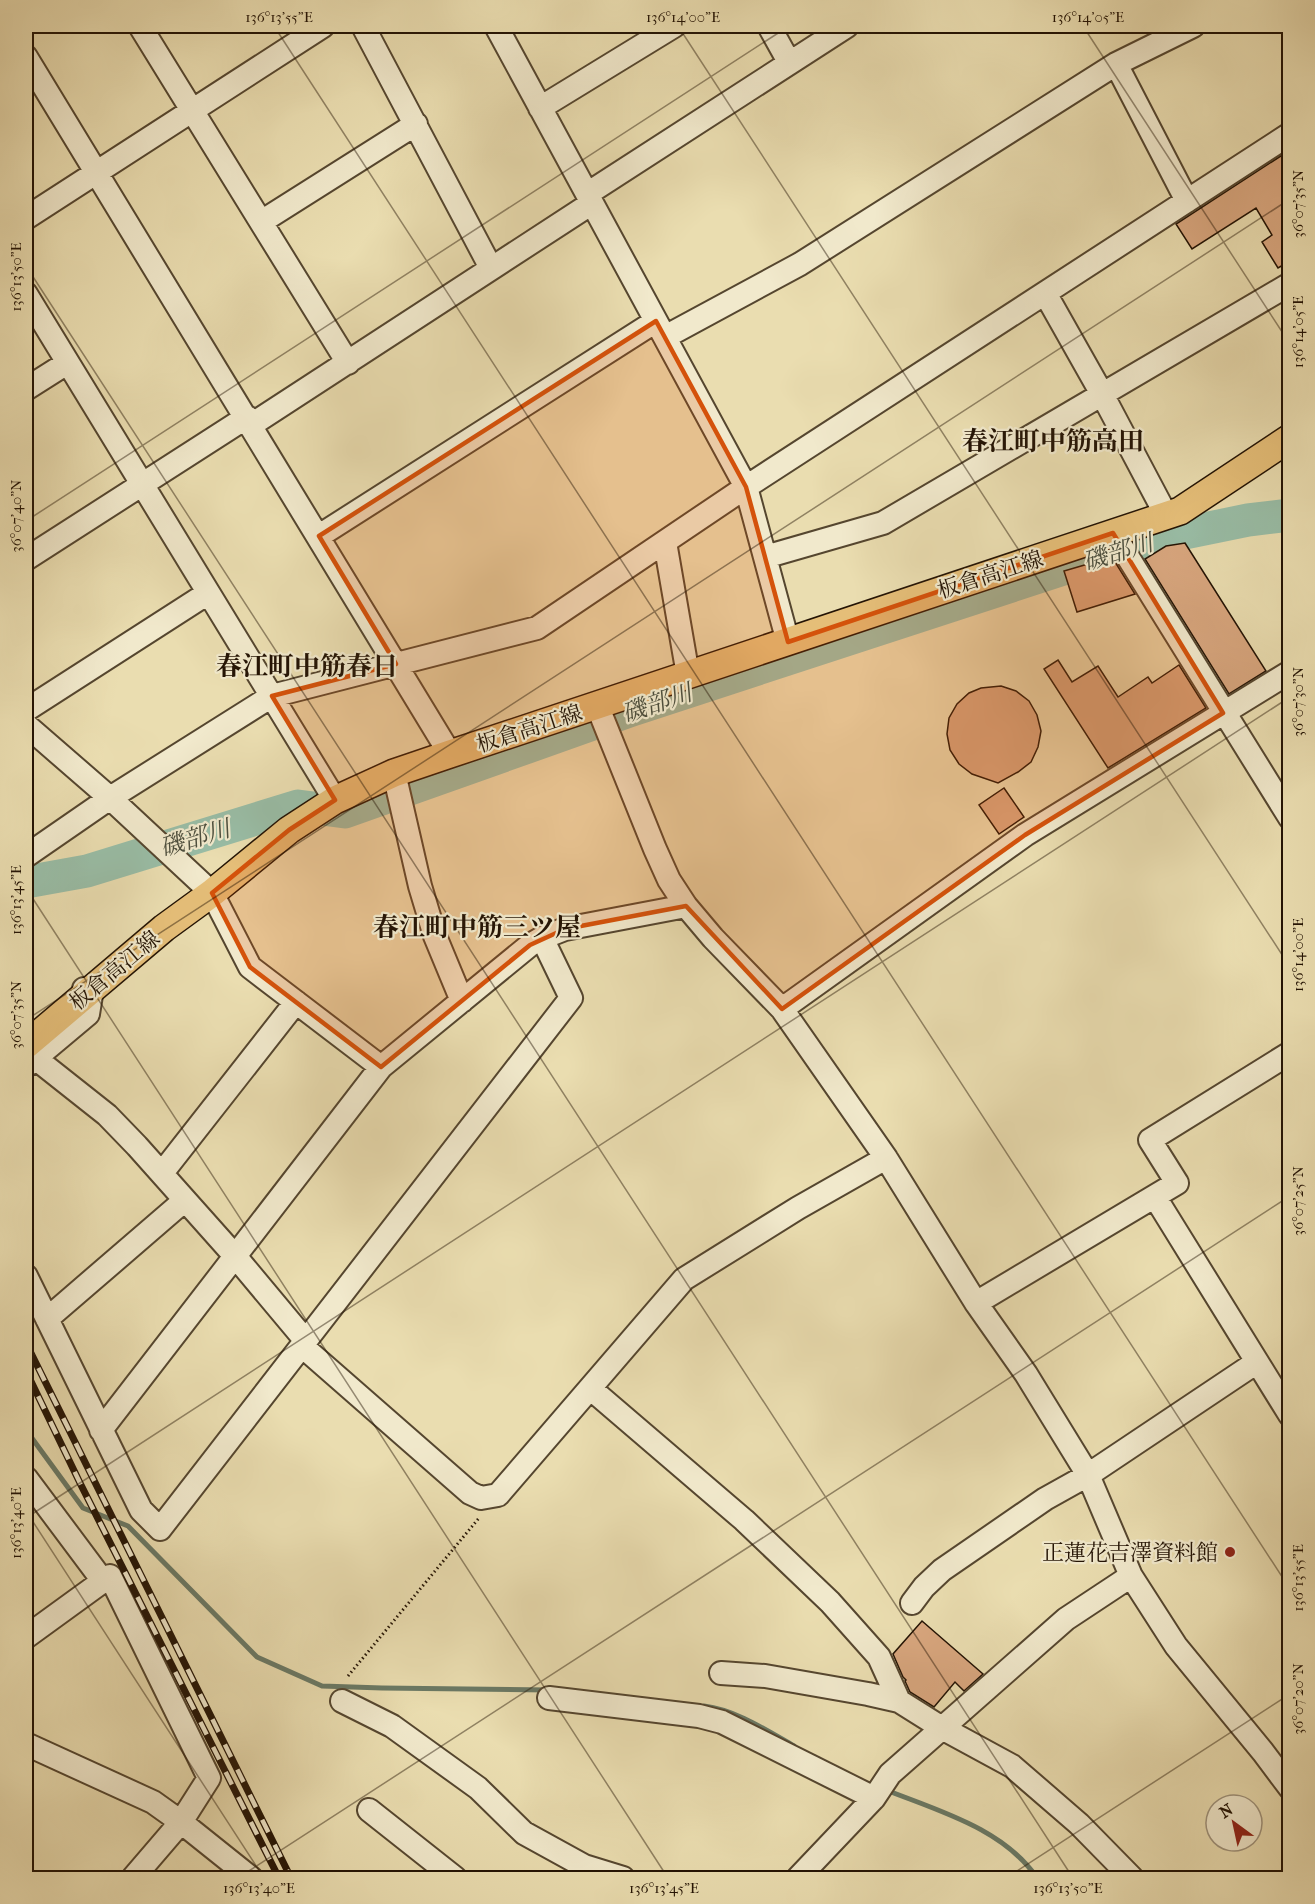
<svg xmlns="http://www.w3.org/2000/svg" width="1315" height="1904" font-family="'IM FELL French Canon','Noto Serif JP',serif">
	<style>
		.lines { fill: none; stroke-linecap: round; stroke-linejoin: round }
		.stream { stroke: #6a7965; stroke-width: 5 }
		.river { stroke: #99bda6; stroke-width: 33 }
		.building { fill: #d8a67e; stroke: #231304; stroke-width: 1.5 }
		.minor-casing { stroke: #55462f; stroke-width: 26 }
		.major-casing { stroke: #231304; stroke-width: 30 }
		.path { stroke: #231304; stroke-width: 3; stroke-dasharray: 1.5 3; stroke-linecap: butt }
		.minor { stroke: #f1e9cc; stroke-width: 22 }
		.major { stroke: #e5be78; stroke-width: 27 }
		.rail-casing { stroke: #231304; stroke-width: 7 }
		.rail { stroke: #f1e9cc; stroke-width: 4.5; stroke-dasharray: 14; stroke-linecap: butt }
		.marked { fill: #d4520b; fill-opacity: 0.2; stroke: #d4520b; stroke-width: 4.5; stroke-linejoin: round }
		.ticks { fill: none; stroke: #231304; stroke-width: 1.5; stroke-opacity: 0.45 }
		.poi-dot { fill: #8f2418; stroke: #f1e9cc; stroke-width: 2 }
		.labels { text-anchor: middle; stroke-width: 4.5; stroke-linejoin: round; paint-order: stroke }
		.street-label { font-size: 22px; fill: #231304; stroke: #f1e9cc }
		.poi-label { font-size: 22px; fill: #231304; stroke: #f1e9cc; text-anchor: end }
		.water-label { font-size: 24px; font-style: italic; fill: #4c4e3d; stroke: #f1e9cc }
		.quarter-label { font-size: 26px; font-weight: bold; fill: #231304; stroke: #f1e9cc }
		.neatline { fill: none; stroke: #231304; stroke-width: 2 }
		.ticks-label { font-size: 15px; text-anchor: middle; fill: #231304 }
	</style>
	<rect width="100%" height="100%" fill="#eaddb0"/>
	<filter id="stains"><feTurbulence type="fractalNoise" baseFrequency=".00333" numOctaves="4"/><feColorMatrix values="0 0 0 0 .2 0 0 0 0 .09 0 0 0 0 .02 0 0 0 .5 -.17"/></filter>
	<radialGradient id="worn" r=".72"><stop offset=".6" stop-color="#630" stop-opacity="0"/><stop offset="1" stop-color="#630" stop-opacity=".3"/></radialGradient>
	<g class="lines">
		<path class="stream" d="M26,1430l57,78 45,18 129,131 65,29 60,2 167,2
			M704,1706c32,4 62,24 90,40
			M886,1790c53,21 118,39 151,88"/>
		<path class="river" d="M26,882l61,-11 211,-65 47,6 290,-103 520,-170 93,-19 42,-5"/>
	</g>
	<path class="building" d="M1290,150v111l-12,7 -16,-26 10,-7 -16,-27 -64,41 -16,-25z
		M1185,543l81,128 -37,23 -84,-135 21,-13z
		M1112,557l23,37 -58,18 -13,-41z
		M1058,660l14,22 26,-16 20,31 30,-20 4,6 27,-18 27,43 -98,60 -64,-99z
		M1001,686l15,5 13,10 8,14 4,16 -3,16 -7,15 -13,10 -20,11 -26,-9 -13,-10 -9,-14 -3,-16 2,-16 8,-14 12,-11 12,-5z
		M1004,788l20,29 -25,17 -20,-29z
		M922,1621l61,53 -19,17 -9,-9 -21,25 -24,-15 -5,-11 1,-1 -3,-3 -10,-23z"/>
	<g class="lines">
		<g class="minor-casing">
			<path id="minor" d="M140,26l208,337
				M363,26l128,242
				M496,26l250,461 42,155
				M769,26l20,36
				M26,57l424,697
				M1116,64l71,137
				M540,108l134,-82
				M587,194l260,-168
				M26,218l297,-192
				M261,222l155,-98
				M1045,293l57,101 64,121
				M26,294l309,506
				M665,337l135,-73 316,-200 77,-38
				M26,389l41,-26
				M251,425l341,-222
				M1113,533l177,285
				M319,536l337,-215
				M665,542l23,133
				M765,557l118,-34 407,-239
				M26,559l221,-142
				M597,705l58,144 14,31 17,26 27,32 69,71 104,149 90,145 50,71 62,101 43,101 45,70 87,106 27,36
				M26,710l182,-117
				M26,725l84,73 102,95 38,74 131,100
				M394,773l26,113 15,50 27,65
				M26,856l84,-58 162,-102 265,-68 209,-141 544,-353
				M782,1009l243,-174 265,-163
				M35,1058l72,57 30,31 98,110 71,85
				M26,1066l62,-52 4,-25h-8
				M162,1173l134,-171
				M1155,1197l135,218
				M26,1276l115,234 19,19 411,-531 -29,-60
				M976,1303l201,-120 -27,-43 140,-87
				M47,1319l138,-119
				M302,1346l168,147 11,5 17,-3 186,-216 114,-71 88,-50
				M591,1389l153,131 86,82 49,55 20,44 43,27 70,38 67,58 53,54
				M101,1430l280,-363 149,-122 12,-7 23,-9 121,-23
				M26,1478l77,103
				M912,1603l12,-16 18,-17 103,-71 43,-24 169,-113
				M26,1637l84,-61 99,202 -28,44 -48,56
				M721,1673l44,3 103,18 31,7
				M549,1698l150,18 23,6 152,76
				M342,1701l50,25 86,62 46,45 60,33 39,12
				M26,1744l127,58 28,20 70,56
				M369,1810l86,68
				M798,1878l76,-80 16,-24 176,-155 65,-43"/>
		</g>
		<g class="major-casing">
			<path id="major" d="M26,1045l138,-117 48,-35 77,-63 46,-30 59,-27 56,-19 730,-243 110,-73"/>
		</g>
		<path class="path" d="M348,1676l131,-158"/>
		<use href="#minor" class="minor"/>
		<use href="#major" class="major"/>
		<g class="rail-casing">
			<path id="rail" d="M26,1343l265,535
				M26,1371l54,112 199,395"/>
		</g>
		<use href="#rail" class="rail"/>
	</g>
	<path class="marked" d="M656,321l90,166 42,155 325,-109 110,180 -198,122 -243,174 -96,-103 -121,23 -35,16 -149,122 -131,-100 -38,-74 77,-63 46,-30 -63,-104 124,-32 -77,-128z"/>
	<path class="ticks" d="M274,26l1016,1563M678,26l612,941M1083,26l207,318M26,266l1047,1612M26,521l763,-495M26,888l642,990M26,1020l1264,-821M26,1511l238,367M26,1518l1264,-821M238,1878l1052,-682M1006,1878l284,-184"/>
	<circle class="poi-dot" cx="1230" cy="1552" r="6"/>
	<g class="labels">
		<g class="street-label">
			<text transform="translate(990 574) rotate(-18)" y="8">板倉高江線</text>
			<text transform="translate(529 728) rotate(-18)" y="8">板倉高江線</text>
			<text transform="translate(114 970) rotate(-40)" y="8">板倉高江線</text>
		</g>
		<g class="poi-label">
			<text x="1218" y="1560">正蓮花吉澤資料館</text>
		</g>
		<g class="water-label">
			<text transform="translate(1118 552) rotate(-17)" y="8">磯部川</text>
			<text transform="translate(657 703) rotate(-19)" y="8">磯部川</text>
			<text transform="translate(195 838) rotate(-17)" y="8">磯部川</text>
		</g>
		<g class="quarter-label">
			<text x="1053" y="450">春江町中筋高田</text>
			<text x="307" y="675">春江町中筋春日</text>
			<text x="477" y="936">春江町中筋三ツ屋</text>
		</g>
	</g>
	<rect width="1315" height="1904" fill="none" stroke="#eaddb0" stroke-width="66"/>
	<g transform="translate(1234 1823) rotate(327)"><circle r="28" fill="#f1e9cc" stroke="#9f937c" stroke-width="1.5"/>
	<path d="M0-4.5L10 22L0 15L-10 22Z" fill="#8f2418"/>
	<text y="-9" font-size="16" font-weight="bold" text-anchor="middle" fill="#231304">N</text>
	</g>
	<rect x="33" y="33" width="1249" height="1838" class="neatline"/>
	<g class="ticks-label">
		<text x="279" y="22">136°13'55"E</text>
		<text x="683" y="22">136°14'00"E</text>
		<text x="1088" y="22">136°14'05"E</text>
		<text transform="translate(1298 204) rotate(-90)" y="5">36°07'35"N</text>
		<text transform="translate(16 277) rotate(-90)" y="5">136°13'50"E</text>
		<text transform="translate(1298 332) rotate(-90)" y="5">136°14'05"E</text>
		<text transform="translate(16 516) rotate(-90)" y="5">36°07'40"N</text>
		<text transform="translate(1298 702) rotate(-90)" y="5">36°07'30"N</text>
		<text transform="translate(16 900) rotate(-90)" y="5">136°13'45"E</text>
		<text transform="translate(1298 955) rotate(-90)" y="5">136°14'00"E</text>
		<text transform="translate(16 1015) rotate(-90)" y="5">36°07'35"N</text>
		<text transform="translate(1298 1201) rotate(-90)" y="5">36°07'25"N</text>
		<text transform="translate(16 1523) rotate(-90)" y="5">136°13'40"E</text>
		<text transform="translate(1298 1578) rotate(-90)" y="5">136°13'55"E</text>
		<text transform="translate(1298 1699) rotate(-90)" y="5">36°07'20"N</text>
		<text x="259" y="1893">136°13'40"E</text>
		<text x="664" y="1893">136°13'45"E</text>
		<text x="1068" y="1893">136°13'50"E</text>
	</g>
	<rect width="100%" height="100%" filter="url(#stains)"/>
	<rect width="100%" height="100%" fill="url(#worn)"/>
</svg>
